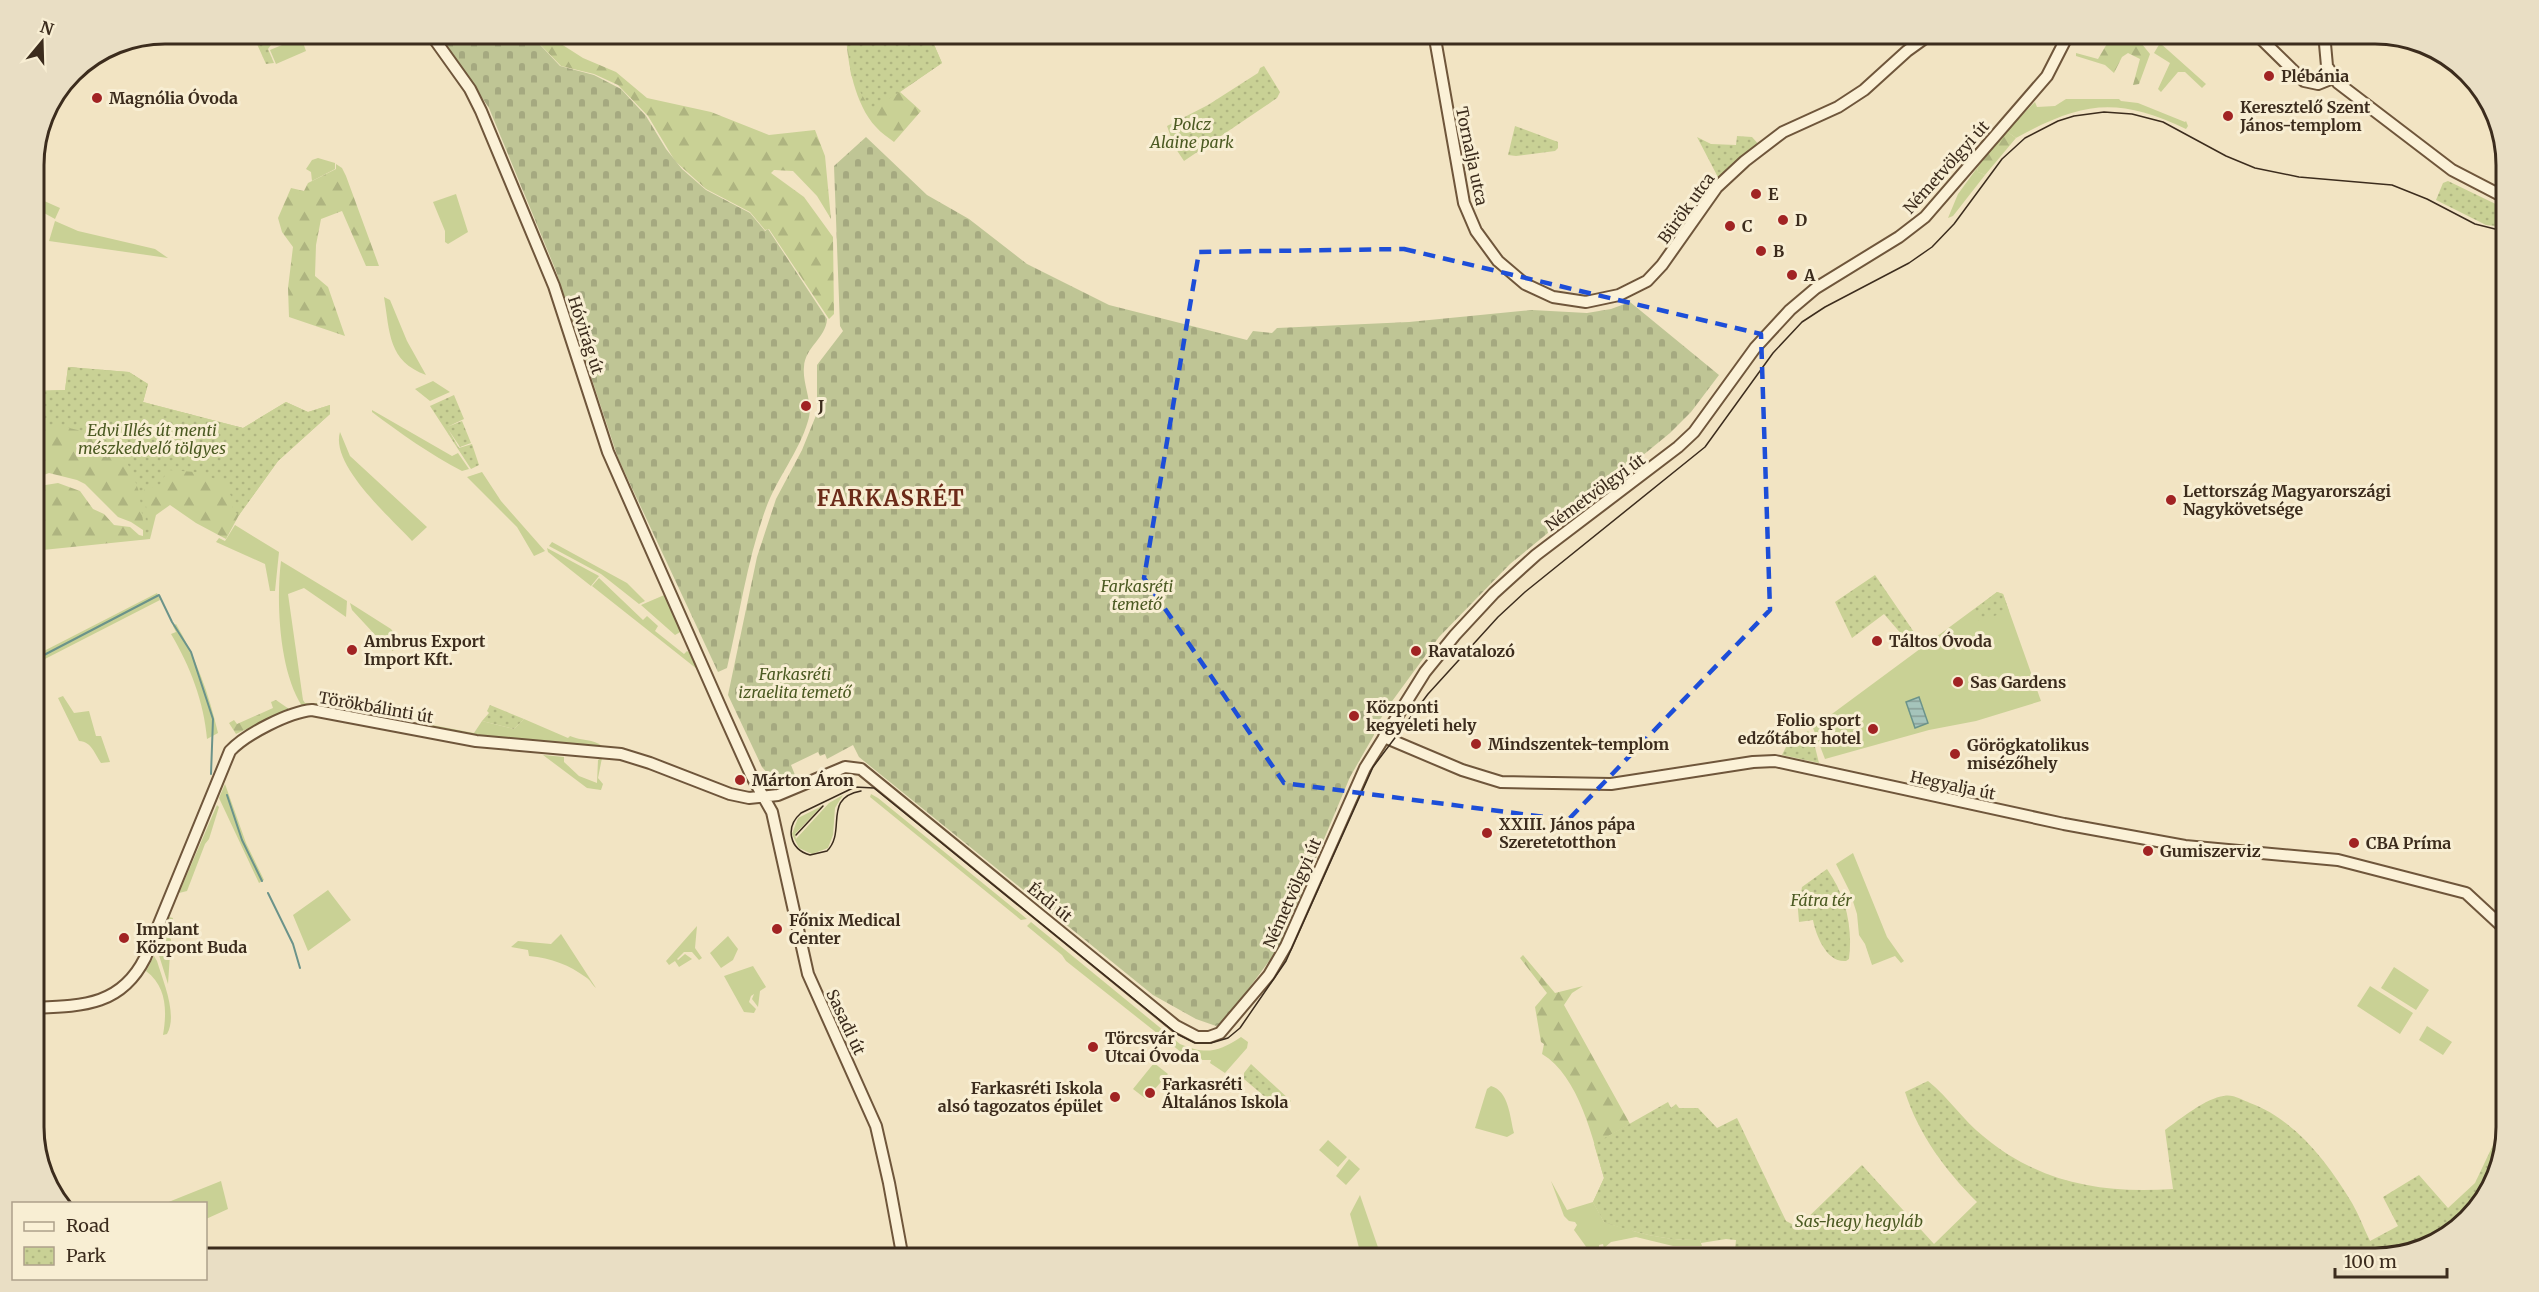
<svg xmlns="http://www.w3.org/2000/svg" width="2539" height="1292" font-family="Merriweather,serif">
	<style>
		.grass { fill: #c9d195 }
		.forest { fill: url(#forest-firs) }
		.cemetery { fill: url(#cemetery-stones) }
		.park { fill: url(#park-dots) }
		.water { fill: url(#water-rules); stroke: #6b938a; stroke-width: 1.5 }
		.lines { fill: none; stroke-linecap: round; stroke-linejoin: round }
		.stream { stroke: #6b938a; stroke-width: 2 }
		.secondary-casing { stroke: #6f563b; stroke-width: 14 }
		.secondary { stroke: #fbf1d7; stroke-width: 10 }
		.tram { stroke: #3c2c1d; stroke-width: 1.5 }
		.marked { fill: none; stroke: #1d4ed8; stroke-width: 4.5; stroke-dasharray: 12 8; stroke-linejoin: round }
		.poi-dot { fill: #a12323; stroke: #f8eed3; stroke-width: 2 }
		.labels { text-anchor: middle; stroke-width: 6; stroke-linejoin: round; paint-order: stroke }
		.poi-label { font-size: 16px; font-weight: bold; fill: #3c2c1d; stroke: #f8eed3; text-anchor: start }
		.park-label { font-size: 16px; font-style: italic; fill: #4b5a22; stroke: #f8eed3 }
		.street-label { font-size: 16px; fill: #3c2c1d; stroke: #f8eed3 }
		.district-label { font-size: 22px; font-weight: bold; letter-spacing: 1.5px; fill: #6c2b19; stroke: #f8eed3 }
		.rim { fill: none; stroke: #3c2c1d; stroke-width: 3 }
	</style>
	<defs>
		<pattern id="forest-firs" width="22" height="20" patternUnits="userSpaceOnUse" patternTransform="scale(1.5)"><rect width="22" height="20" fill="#c9d195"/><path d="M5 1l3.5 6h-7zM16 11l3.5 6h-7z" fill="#aeb480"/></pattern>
		<pattern id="cemetery-stones" width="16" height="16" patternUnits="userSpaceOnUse" patternTransform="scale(1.5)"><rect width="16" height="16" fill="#bfc595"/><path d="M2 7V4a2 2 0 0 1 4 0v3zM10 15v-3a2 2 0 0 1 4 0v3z" fill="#a5a980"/></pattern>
		<pattern id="park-dots" width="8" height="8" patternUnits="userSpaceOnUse" patternTransform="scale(1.5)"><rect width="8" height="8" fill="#c9d195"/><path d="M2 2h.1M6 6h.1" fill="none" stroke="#aeb480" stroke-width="1.8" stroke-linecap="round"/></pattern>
		<pattern id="water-rules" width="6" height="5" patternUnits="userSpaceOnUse" patternTransform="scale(1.5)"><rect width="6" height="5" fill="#a5c4bb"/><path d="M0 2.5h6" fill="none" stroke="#889f97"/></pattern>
	</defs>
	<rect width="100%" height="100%" fill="#f2e4c3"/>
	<path class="grass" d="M301,37l5,14 -30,13 -6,-14z
		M2160,43l46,41 -4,4 -17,-16h-7l-17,20 -3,-3 12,-26 -16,-10z
		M2066,99h53l2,2 17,2 47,19 1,-1 2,5 -2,3c-70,-33 -104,-27 -170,9l-10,-7 29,-29 2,5 18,-1z
		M318,158l17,5v6l-23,12 -1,-9 -5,-3 6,-9z
		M1977,168l1,4 7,3 -32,41 -5,2 10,-24z
		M456,194l12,38 -20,12 -3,-2v-11l-12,-29z
		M33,196l27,12 -5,11 -22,-12z
		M55,221l23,10 77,18 13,9 -119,-17z
		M384,297l6,3 17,41 19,34c-38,-14 -36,-42 -42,-78z
		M433,381l17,11 -20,9 -15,-12z
		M372,410l80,46 6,-3 11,16 -7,2c-31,-16 -62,-38 -90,-59z
		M340,432l10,24 77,71 -15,14c-21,-23 -82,-76 -72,-109z
		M482,472l19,29 44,50 -11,5 -17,-29 -50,-50z
		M235,525l44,27 -4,39h-5l-5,-27 -49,-22 3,-4 6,3z
		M552,542l75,41 18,18 -6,3 -38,-30 -52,-28z
		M547,548l52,28 -8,10 -43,-34z
		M281,561l66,40 -1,16 -42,-29 -16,6 15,106 2,3h13l-1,3h-15c-23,-35 -26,-105 -21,-145z
		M599,578l44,42 4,-4 11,10 -3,5 29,23 3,-3 6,4 4,14 -105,-83z
		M1997,592l6,2 38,107 -65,20 -47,9 -104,29 -12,-31z
		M157,593l3,7 -119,61 -1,-8z
		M669,593l15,37 -9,5 -34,-30z
		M350,603l41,26 3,4 -4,6 6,5 -3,7 -17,-11 2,-2 -26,-28z
		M176,624c20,34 33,70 42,109l-11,6c-3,-37 -17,-73 -36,-105l5,-2 -3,-6z
		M63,696l11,17 15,-2 7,25h5l9,26 -9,1c-7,-10 -9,-21 -22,-22l-21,-43z
		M524,719l44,19 2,-2c11,5 24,3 32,10l-104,-6 -71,-13v-3l47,9 8,-12 32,8z
		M543,755l21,2v5l15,14 18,7 1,-23 4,-2 -4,20 5,6 -2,6 -14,-2z
		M225,784l21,59 18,37 -5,3 -40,-85z
		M871,794l7,4 149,121 -6,1 -151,-123z
		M843,795l-8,13 -2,27 -5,13 -16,6 -13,-6 -7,-14 6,-16 24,-12 -27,28 1,5 33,-36z
		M217,805l2,2 -10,32 -4,5 -18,47 -8,2z
		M1853,853l34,84 17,24 -3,2 -6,-7 -23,9 -7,-21 -6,-9 -2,-21 -7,-22 -14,-28z
		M328,890l23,30 -43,31 -15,-36z
		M169,917l4,1 -1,8h-3v12l2,1 -3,45 -11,-35z
		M1031,922l149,122c26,11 38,8 61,-7l7,5 -1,6 -22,25 -15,-10 1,-3h-20l-125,-99 -4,-6 -35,-29z
		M697,926l-2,22 7,10 -3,2 -7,-8h-8l-7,7 1,1 7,-6 7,5 -13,8 -4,-6 -6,4 -3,-4z
		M561,934l35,54c-3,-2 -5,-7 -9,-10 -18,-13 -35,-20 -58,-22l-1,-6 -17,-3 7,-6 33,3z
		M728,936l10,13 -5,11 -12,8 -11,-15z
		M154,956l3,5c6,20 21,54 10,73l-4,1c4,-24 4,-48 -17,-64z
		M753,966l13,21 -6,4 -2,16 -6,-8 2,-5 -3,2 -2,6 7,7 -2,4 -10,-1 -20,-36z
		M2394,967l35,23 -13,20 -35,-22z
		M2370,986l43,27 -13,21 -43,-28z
		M2427,1026l25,16 -9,13 -24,-15z
		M1154,1063l14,11 -22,25 -13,-10z
		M1491,1086c18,5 19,32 23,47l-7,4 -32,-9 12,-39z
		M1328,1140l19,17 -9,10 -19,-17z
		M1349,1159l11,10 -14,16 -10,-9z
		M221,1181l7,28 -22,10v-15l-40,-1z
		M1551,1181l16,29 26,-8 11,20c33,11 62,19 96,18l2,6h-29l-37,-9 -25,5 -7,6 -1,-4 -4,1v4l-2,2 -10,-3 -13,-18 3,-5 -2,-3 -6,-1 -5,-5z
		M1360,1195l22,64h-20l-12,-45z"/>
	<path class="forest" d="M529,33h15l39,25 33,14 31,26 64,14 58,23 46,-5 10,26 6,63 -14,-23 -24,-25 -19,-1 -3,3 33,24 29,40 1,77 -5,5 -60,-90 -4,1 -15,-18 -44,-23 -31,-28 -27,-45 -30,-31 -24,-11 -33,-8z
		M846,33h83l13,30 -42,29 21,19 -27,31c-6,-5 -13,-9 -18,-15 -21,-22 -29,-65 -30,-94z
		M2104,33h29l17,21 -11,30 -6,1 7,-26 -12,-6 -6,4 -8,16 -9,-8 -29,-9v-3l22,6 10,-17 1,-6z
		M2006,131l10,7 -31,37 -7,-3 -1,-4z
		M336,164l6,4 4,8 33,90h-13l-24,-55 -21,8 -5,26 -1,31 13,11 17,49 -56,-19 -1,-29 5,-41 -11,-15 -4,-14 13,-30 13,3 4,-8 28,-14z
		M68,367l61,5 19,12 -5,18 100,26 43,-26 22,10 22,-7v9l-52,47 -39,54 -13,24 -30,-16 -26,-18 -14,10 -6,24 -117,12v-64l25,-4 22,8 13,18 11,5 10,11 16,2 9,8 4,1v-6l-12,-8 -13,-5 -33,-33 -8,-4 -28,-7 -16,6v-88l32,-1z
		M276,700l13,9 -53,25 -7,-11 5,-3 3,4 36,-16 -2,-6z
		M1523,955l32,38 28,-7 -11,7 -8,12 66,119 -21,12 13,76 11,20 -29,-10 -11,-20 11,-24c-11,-39 -25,-102 -62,-124l2,-10 -3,-2 -6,-35 12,-14 -27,-35z"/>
	<path class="cemetery" d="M443,33h86l31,33 34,9 27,14 25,27 20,33 16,20 24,21 44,23 15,18 3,-2 59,90c-1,19 -22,28 -23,48 -2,17 10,37 4,54 -9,31 -31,57 -42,87 -19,52 -26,106 -39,160l-9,4 -100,-214 -62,-187 -67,-163 -47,-70z
		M866,137l61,58 42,24 58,45 82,41 138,35 6,-9 19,2 5,-5 132,-6 123,-12 55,3 24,-4 19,-7 89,73 -28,37 -21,21 -160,131 -71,73 -49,67 -16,25v6l-24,42 -72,172 -54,73 -8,4 -20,-7 -43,-24 -294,-238 -6,-12 -26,14 -2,-5 -5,2 -2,-4 -27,13 4,10 -11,5 -15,-5 -7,-8 -34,-72 29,-138 19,-58 26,-49 15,-37 3,-2 -3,-4v-42l26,-34 -3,-5 -6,-160z"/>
	<path class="park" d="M252,33h18l1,12 -3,4 6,14 -8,1z
		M846,33h83l13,30 -71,48 -20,-36z
		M1264,66l16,26 -3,6 -93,63 -10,-15 -7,-20 41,-21 50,-32 2,-5z
		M1515,126l43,16v6l-3,3 -39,5 -8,-1z
		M1737,136l15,1 9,10 -40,36 -24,-46 14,7 25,1z
		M2448,181l58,28v18l-20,-2 -50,-25 7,-17z
		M68,367l61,5 19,12 -5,18 100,26 43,-26 22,10 22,-7v9l-52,47 -39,54 -6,-4 -1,-13 -8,-16 -29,-10 -27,-2 -9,16 -15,3 6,50h-3c-5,-16 -5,-33 -9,-50 -15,-55 -55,-62 -105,-64v-34l32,-1z
		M454,395l10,24 -17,8 15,-6 9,22 -11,4 -12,-18 11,19 13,-4 7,21 -8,4 -41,-63z
		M1875,575l43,63 -8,6 -26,-30 -32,24 -17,-36z
		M1997,592l6,2 6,17 -30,10 -4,-12z
		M490,705l34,14 -10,10 -32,-8 7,-8 -2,-2z
		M1808,731l4,4 7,28 -37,-8 4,-8z
		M1827,869c19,27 26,58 22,90l-3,2c-19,2 -30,-25 -33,-41l-14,2 -1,-12 4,-23z
		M1251,1064l40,37 -8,8 -6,-2 -33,-28v-6z
		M1928,1081c20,16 35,39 55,55 56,47 119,58 190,53l-8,-59c15,-11 41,-32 59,-34 9,-2 18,4 26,7 46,17 78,60 102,100 7,12 12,26 18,38l28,-15 -15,-29 36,-22 29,33 27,-25 18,-38 8,3 -9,38 -51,55 -66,18h-641l2,-19 -10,-1 -25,4 -1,-3c-35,1 -63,-7 -96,-18l-11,-20 11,-24 -10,-34 74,-42 3,6 5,-4 3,4h19l19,20 20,-10 49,103 12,6 64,-62 72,79 43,-42c-32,-32 -58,-67 -72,-110z"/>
	<path class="water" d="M1919,697l9,26 -13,5 -9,-26z"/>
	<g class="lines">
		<path class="stream" d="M44,655l115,-60 13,27 19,30 22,67 -2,55
			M227,795l15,45 20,41
			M268,893l25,51 7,24"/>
		<g class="secondary-casing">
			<path id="secondary" d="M430,33l40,56 11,22 73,175 54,166 116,263 27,60 21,37 36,162 68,152 13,57 14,76
				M1434,33l30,170 12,28 22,30 27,23 28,13 33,5 33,-7 28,-14 15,-16 55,-78 28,-26 38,-29 55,-25 26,-17 43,-39 25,-18
				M2255,33l49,48 14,3 15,-6
				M2324,33l3,33 11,17 114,87 54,28
				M1384,737l78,33 39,12 110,2 142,-22 22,-1 289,63 121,22 153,14 128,33 40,37
				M33,1008c49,-2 88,-2 112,-50l85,-207c16,-17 59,-39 82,-41l164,31 145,13 29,9 80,31 19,4 29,-3 67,-28 16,2 315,257 21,11h12l11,-4 49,-58 17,-29 79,-178 60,-96 30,-37 39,-42 42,-38 142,-108 16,-15 61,-84 35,-38 26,-22 83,-51 26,-20 122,-141 22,-43"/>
		</g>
		<use href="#secondary" class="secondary"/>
		<path class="tram" d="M861,791c-39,7 -14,40 -34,60l-17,4c-21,-6 -25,-28 -9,-42l54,-26 19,1 303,246 18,9h16l17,-5 12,-10 46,-67 87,-194 55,-73 70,-77 27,-25 180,-145 68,-94 29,-31 23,-15 84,-44 23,-16 22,-23 48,-65 23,-21 33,-17 16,-5 30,-4 28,2 31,8 63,34 29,12 44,9 93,8 35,14 48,25 20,5h11
			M796,835l27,-29"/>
	</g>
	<path class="marked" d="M1404,249l357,85 9,276 -202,210 -284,-37 -140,-205 55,-326z"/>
	<g class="poi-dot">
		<circle cx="2269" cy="76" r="6"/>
		<circle cx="97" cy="98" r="6"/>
		<circle cx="2228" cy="116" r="6"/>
		<circle cx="1756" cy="194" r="6"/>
		<circle cx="1783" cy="220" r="6"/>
		<circle cx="1730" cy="226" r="6"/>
		<circle cx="1761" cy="251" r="6"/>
		<circle cx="1792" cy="275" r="6"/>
		<circle cx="806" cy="406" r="6"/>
		<circle cx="2171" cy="500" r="6"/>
		<circle cx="1877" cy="641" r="6"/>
		<circle cx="352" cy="650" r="6"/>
		<circle cx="1416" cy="651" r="6"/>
		<circle cx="1958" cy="682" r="6"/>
		<circle cx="1354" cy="716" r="6"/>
		<circle cx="1873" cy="729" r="6"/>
		<circle cx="1476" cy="744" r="6"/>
		<circle cx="1955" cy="754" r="6"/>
		<circle cx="740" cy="780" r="6"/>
		<circle cx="1487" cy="833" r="6"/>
		<circle cx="2354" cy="843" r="6"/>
		<circle cx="2148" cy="851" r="6"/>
		<circle cx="777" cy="929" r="6"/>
		<circle cx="124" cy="938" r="6"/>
		<circle cx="1093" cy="1047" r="6"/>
		<circle cx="1150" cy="1093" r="6"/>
		<circle cx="1115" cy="1097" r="6"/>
	</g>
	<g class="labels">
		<g class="poi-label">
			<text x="2281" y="82">Plébánia</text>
			<text x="109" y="104">Magnólia Óvoda</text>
			<text x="2240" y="113">Keresztelő Szent<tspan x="2240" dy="18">János-templom</tspan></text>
			<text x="1768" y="200">E</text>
			<text x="1795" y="226">D</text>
			<text x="1742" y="232">C</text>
			<text x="1773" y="257">B</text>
			<text x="1804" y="281">A</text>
			<text x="818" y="412">J</text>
			<text x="2183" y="497">Lettország Magyarországi<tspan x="2183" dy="18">Nagykövetsége</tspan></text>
			<text x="364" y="647">Ambrus Export<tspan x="364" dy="18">Import Kft.</tspan></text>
			<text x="1889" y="647">Táltos Óvoda</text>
			<text x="1428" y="657">Ravatalozó</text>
			<text x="1970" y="688">Sas Gardens</text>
			<text x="1366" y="713">Központi<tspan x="1366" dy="18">kegyeleti hely</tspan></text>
			<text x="1861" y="726" text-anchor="end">Folio sport<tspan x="1861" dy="18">edzőtábor hotel</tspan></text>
			<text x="1488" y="750">Mindszentek-templom</text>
			<text x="1967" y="751">Görögkatolikus<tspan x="1967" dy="18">misézőhely</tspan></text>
			<text x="752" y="786">Márton Áron</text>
			<text x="1499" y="830">XXIII. János pápa<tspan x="1499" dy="18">Szeretetotthon</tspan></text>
			<text x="2366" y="849">CBA Príma</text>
			<text x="2160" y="857">Gumiszerviz</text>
			<text x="789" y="926">Főnix Medical<tspan x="789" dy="18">Center</tspan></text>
			<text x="136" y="935">Implant<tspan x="136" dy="18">Központ Buda</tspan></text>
			<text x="1105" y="1044">Törcsvár<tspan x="1105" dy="18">Utcai Óvoda</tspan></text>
			<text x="1162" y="1090">Farkasréti<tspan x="1162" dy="18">Általános Iskola</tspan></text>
			<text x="1103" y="1094" text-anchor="end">Farkasréti Iskola<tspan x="1103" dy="18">alsó tagozatos épület</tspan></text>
		</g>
		<g class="park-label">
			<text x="1192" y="130">Polcz<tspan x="1192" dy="18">Alaine park</tspan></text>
			<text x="152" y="436">Edvi Illés út menti<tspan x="152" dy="18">mészkedvelő tölgyes</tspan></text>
			<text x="1137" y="592">Farkasréti<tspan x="1137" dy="18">temető</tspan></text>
			<text x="795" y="680">Farkasréti<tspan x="795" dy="18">izraelita temető</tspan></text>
			<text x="1821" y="906">Fátra tér</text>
			<text x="1859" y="1227">Sas-hegy hegyláb</text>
		</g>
		<g class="street-label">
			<text transform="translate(1472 156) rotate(78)" y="6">Tornalja utca</text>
			<text transform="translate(1946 167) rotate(-48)" y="6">Németvölgyi út</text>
			<text transform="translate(1686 208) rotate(-54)" y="6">Bürök utca</text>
			<text transform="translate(586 335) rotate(72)" y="6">Hóvirág út</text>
			<text transform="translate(1595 492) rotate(-36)" y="6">Németvölgyi út</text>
			<text transform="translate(376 707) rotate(10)" y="6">Törökbálinti út</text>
			<text transform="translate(1953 785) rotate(12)" y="6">Hegyalja út</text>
			<text transform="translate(1292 893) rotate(-66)" y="6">Németvölgyi út</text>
			<text transform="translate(1050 902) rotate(39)" y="6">Érdi út</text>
			<text transform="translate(846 1022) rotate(65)" y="6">Sasadi út</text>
		</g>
		<g class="district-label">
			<text x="891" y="506">FARKASRÉT</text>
		</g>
	</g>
	<path d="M0 0H2539V1292H0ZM165 44H2375A121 121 0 0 1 2496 165V1127A121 121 0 0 1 2375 1248H165A121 121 0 0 1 44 1127V165A121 121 0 0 1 165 44Z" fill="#e9dec4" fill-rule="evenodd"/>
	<path class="rim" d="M165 44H2375A121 121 0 0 1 2496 165V1127A121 121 0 0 1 2375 1248H165A121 121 0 0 1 44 1127V165A121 121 0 0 1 165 44Z"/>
	<rect x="12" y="1202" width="195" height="78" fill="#f8eed3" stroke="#ada08a" stroke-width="1.5"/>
	<rect x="24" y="1222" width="30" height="9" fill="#fbf1d7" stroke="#ada08a" stroke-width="1.5"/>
	<text x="66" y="1232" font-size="18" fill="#3c2c1d">Road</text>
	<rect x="24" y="1247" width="30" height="18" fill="url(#park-dots)" stroke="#ada08a" stroke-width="1.5"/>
	<text x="66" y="1262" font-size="18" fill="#3c2c1d">Park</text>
	<g transform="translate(42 42) rotate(19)" stroke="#f8eed3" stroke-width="4.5" paint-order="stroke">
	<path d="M0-4.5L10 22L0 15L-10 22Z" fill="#3c2c1d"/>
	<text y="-9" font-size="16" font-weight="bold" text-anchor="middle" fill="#3c2c1d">N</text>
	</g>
	<path d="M2335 1268v9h112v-9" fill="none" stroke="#3c2c1d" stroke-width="3"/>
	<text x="2344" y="1268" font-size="18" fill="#3c2c1d" stroke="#f8eed3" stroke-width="4.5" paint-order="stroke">100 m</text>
</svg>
